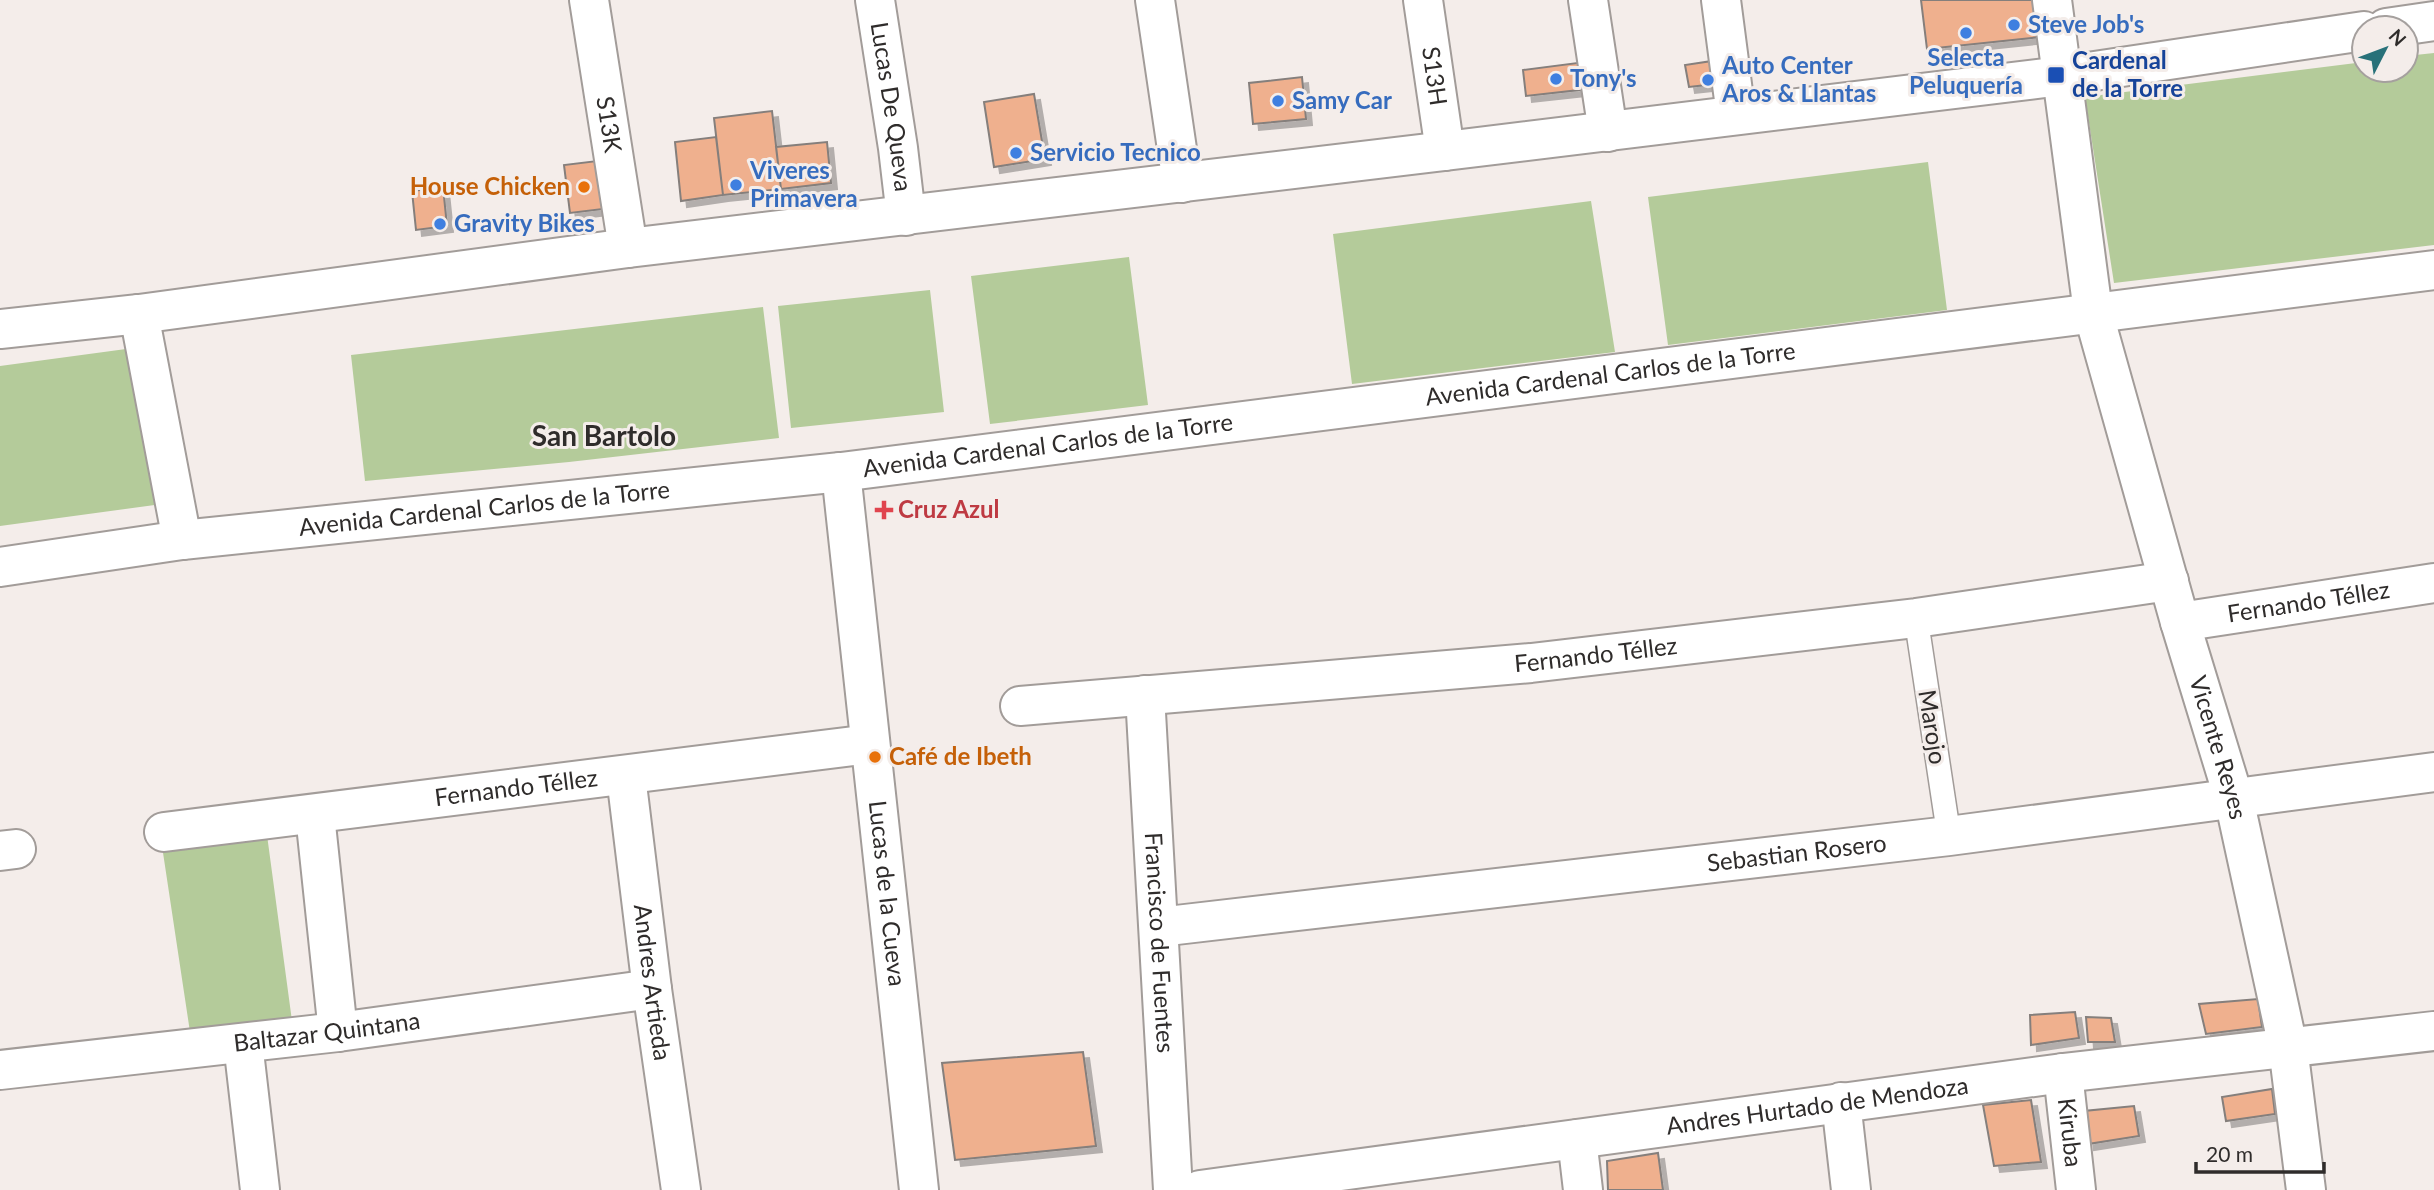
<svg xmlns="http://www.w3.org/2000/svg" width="2434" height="1190" font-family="Lato,sans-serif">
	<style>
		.green { fill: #b4cb9a }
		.building { fill: #efb08e; stroke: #857f7c; stroke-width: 2; filter: url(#shadow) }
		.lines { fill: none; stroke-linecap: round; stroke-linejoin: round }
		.service-casing { stroke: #a29c99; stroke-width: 26 }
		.minor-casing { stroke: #a29c99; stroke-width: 42 }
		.tertiary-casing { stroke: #a29c99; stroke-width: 42 }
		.service { stroke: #fff; stroke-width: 23 }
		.minor { stroke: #fff; stroke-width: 38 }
		.tertiary { stroke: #fff; stroke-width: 38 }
		.shop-dot { fill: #3f7fe0; stroke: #f4edea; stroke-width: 2.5 }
		.transit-dot { fill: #1a4fb4; stroke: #f4edea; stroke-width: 2.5 }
		.food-dot { fill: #e8710a; stroke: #f4edea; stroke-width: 2.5 }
		.health-dot { fill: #e0444e; stroke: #f4edea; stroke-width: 2.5 }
		.labels { text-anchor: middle; stroke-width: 6; stroke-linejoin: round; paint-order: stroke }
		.shop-label { font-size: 24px; font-weight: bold; fill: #366cbe; stroke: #f4edea; text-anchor: start }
		.transit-label { font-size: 24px; font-weight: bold; fill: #164399; stroke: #f4edea; text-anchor: start }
		.street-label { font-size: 24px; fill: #2f2c2b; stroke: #f4edea }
		.food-label { font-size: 24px; font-weight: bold; fill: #c56008; stroke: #f4edea; text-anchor: end }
		.health-label { font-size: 24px; font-weight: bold; fill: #be3a42; stroke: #f4edea; text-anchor: start }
		.quarter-label { font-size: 28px; font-weight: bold; fill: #2f2c2b; stroke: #f4edea }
	</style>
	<defs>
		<filter id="shadow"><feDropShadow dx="6" dy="6" stdDeviation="0" flood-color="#0004"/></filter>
	</defs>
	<rect width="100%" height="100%" fill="#f4edea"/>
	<path class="green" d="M2434,53v192l-320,38 -29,-186 279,-35v8h42v-14z
		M1928,162l19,148 -279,35 -20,-148z
		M1591,201l24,151 -263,32 -19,-150z
		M1129,257l19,148 -158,19 -19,-148z
		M930,290l14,122 -153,16 -13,-122z
		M763,307l16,131 -210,24 -204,19 -14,-126z
		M126,349l36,155 -162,22v-160z
		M267,835l25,186 -102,11 -28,-186z"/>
	<path class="building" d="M1921,0h115l4,37 -113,12z
		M1712,61l3,23 -26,3 -4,-22z
		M1585,62l3,27 -62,7 -3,-26z
		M1302,77l4,42 -53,5 -4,-41z
		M1034,94l11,65 -51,8 -10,-65z
		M772,111l9,78 -58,6 -9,-77z
		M716,137l7,58 -42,6 -6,-59z
		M827,142l4,41 -50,6 -5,-42z
		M597,161l6,48 -33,4 -6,-48z
		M443,187l4,39 -31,4 -4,-39z
		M2258,999l4,28 -56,7 -7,-30z
		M2075,1012l4,26 -48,7 -1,-30z
		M2086,1017l25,1 4,24h-27z
		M1083,1052l13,94 -141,14 -13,-97z
		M2272,1089l3,25 -49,7 -4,-24z
		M2031,1100l10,62 -47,4 -11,-61z
		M2134,1106l5,30 -51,8 -4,-33z
		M1658,1153l5,37h-55l-1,-29z"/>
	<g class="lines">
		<g class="service-casing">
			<path id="service" d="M1916,618l33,218"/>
		</g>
		<g class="minor-casing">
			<g id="minor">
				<path id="s1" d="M589,0l39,248"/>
				<path id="s2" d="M875,0l23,148 8,68"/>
				<path d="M1155,0l27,183"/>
				<path id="s3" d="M1423,0l22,151"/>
				<path d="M1588,0l20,132"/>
				<path d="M1721,0l15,115"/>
				<path id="s4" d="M2052,0l41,312 87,310 54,177 54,248 18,143"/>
				<path id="s5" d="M841,472l78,718"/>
				<path id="s6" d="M2180,622l254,-39"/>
				<path id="s7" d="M1145,695l28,495"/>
				<path id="s8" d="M1020,706l511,-43 385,-45 253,-37"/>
				<path id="s9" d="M626,776l26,213 29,201"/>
				<path d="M315,815l23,217"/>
				<path id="s10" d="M164,832l706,-88"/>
				<path d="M0,851l16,-2"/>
				<path id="s11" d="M1159,927l790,-91 485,-64"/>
				<path d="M243,1043l17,147"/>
				<path id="s12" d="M0,1070l338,-38 314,-43"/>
				<path id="s13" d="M2063,1073l13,117"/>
				<path d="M1841,1102l10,88"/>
				<path d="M1577,1139l6,51"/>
				<path id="s14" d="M1200,1190l863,-117 371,-42"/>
			</g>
		</g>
		<g class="tertiary-casing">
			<g id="tertiary">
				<path d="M2386,28l48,-7"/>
				<path d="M139,314l43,226"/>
				<path d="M0,329l139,-15 489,-66 817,-97 616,-75 303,-45"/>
				<path id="s15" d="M0,567l182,-27 659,-68 1593,-202"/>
			</g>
		</g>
		<use href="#service" class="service"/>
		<use href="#minor" class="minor"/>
		<use href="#tertiary" class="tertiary"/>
	</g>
	<g class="shop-dot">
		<circle cx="2014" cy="25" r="7"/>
		<circle cx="1966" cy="33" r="7"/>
		<circle cx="1556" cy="79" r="7"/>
		<circle cx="1708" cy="80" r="7"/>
		<circle cx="1278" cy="101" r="7"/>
		<circle cx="1016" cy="153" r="7"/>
		<circle cx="736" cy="185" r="7"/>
		<circle cx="440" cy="224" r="7"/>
	</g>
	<rect class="transit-dot" x="2047" y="66" width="18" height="18" rx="3.5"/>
	<g class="food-dot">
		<circle cx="584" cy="187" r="7"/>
		<circle cx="875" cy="757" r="7"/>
	</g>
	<path class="health-dot" d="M880.5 499.5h7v7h7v7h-7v7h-7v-7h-7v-7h7z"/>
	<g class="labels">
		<g class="shop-label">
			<text x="2028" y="33">Steve Job's</text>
			<text x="1966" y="66" text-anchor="middle">Selecta<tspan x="1966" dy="28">Peluquería</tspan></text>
			<text x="1722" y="74">Auto Center<tspan x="1722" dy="28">Aros &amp; Llantas</tspan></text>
			<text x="1570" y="87">Tony's</text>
			<text x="1292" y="109">Samy Car</text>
			<text x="1030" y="161">Servicio Tecnico</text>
			<text x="750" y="179">Viveres<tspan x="750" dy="28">Primavera</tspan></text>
			<text x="454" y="232">Gravity Bikes</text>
		</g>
		<g class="transit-label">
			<text x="2072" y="69">Cardenal<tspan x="2072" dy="28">de la Torre</tspan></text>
		</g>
		<g class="street-label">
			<text dy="8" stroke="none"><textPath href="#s3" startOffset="77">S13H</textPath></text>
			<text dy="8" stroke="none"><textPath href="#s2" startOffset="108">Lucas De Queva</textPath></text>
			<text dy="8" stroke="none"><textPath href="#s1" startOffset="126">S13K</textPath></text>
			<text dy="8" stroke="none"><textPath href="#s15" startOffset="1622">Avenida Cardenal Carlos de la Torre</textPath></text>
			<text dy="8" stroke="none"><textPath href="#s15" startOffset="1055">Avenida Cardenal Carlos de la Torre</textPath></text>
			<text dy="8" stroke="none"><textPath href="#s15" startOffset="488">Avenida Cardenal Carlos de la Torre</textPath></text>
			<text dy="8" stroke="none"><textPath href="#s6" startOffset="130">Fernando Téllez</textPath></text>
			<text dy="8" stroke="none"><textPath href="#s8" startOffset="578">Fernando Téllez</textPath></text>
			<text transform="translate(1932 727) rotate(81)" y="8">Marojo</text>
			<text dy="8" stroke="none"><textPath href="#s4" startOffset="768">Vicente Reyes</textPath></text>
			<text dy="8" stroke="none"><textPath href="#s10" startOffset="355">Fernando Téllez</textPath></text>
			<text dy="8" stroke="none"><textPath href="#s11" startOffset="642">Sebastian Rosero</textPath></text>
			<text dy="8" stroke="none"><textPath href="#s5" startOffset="424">Lucas de la Cueva</textPath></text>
			<text dy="8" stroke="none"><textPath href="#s7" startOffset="248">Francisco de Fuentes</textPath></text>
			<text dy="8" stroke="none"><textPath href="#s9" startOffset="208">Andres Artieda</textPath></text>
			<text dy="8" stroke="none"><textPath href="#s12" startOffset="329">Baltazar Quintana</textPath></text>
			<text dy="8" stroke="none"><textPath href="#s14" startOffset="623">Andres Hurtado de Mendoza</textPath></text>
			<text dy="8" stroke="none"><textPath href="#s13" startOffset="60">Kiruba</textPath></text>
		</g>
		<g class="food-label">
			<text x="570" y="195">House Chicken</text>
			<text x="889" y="765" text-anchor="start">Café de Ibeth</text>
		</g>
		<g class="health-label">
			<text x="898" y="518">Cruz Azul</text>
		</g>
		<g class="quarter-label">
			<text x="604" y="446">San Bartolo</text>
		</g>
	</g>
	<g transform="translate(2385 49) rotate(48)"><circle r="33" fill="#f4edea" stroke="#a5a09e" stroke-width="2"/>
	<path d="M0-5L12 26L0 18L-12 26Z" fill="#287179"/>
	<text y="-10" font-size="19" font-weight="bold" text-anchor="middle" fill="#2f2c2b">N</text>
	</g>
	<path d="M2196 1162v10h128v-10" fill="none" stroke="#2f2c2b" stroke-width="3.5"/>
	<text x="2206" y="1162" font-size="21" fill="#2f2c2b" stroke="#f4edea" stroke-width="5" paint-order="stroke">20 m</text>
</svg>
